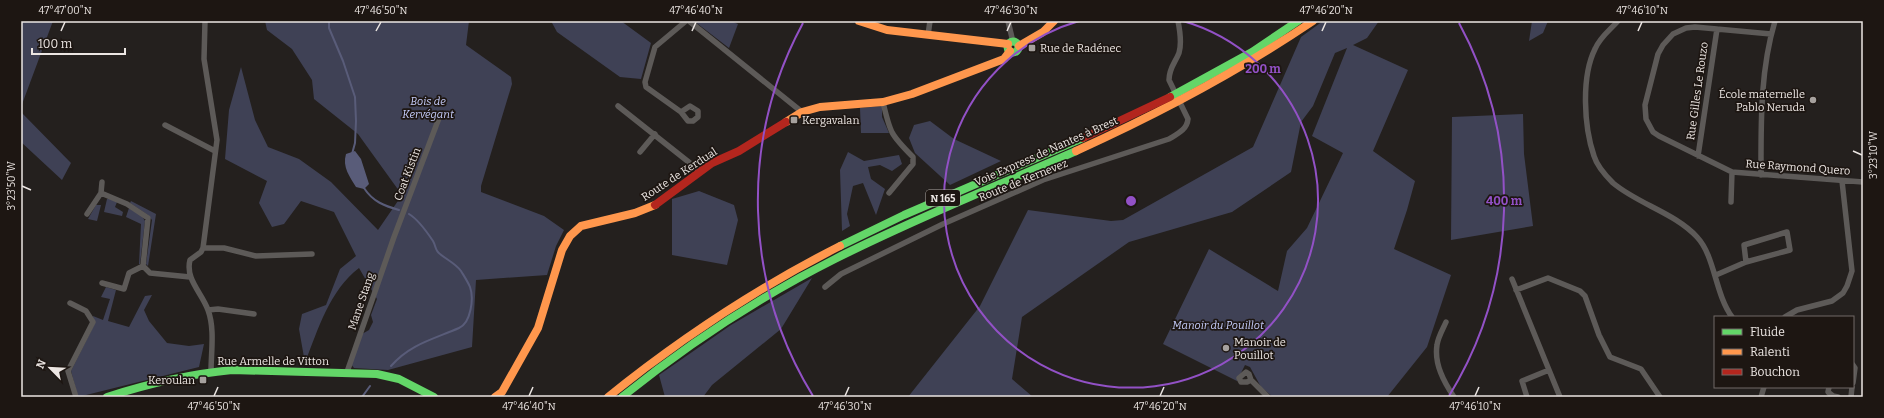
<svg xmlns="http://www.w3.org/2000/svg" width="1884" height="418" font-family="Bitter,serif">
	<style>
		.green { fill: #3f4155 }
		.water { fill: #595c79 }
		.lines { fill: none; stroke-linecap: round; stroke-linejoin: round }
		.stream { stroke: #595c79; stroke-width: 2 }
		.street { stroke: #5d5a58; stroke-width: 5.5 }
		.fast { stroke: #63d668; stroke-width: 8 }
		.slow { stroke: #ff974d; stroke-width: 8 }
		.jam { stroke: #b3261e; stroke-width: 8 }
		.ticks { fill: none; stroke: #ece6e3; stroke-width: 1.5 }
		.ring { fill: none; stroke: #9251c6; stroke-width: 2 }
		.poi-dot { fill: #a6a19e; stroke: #1d1612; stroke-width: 1.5 }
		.labels { text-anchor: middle; stroke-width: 3.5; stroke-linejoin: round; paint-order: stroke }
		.shield { fill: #1d1612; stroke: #aea8a4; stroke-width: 1 }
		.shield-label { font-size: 10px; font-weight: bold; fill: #ece6e3 }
		.poi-label { font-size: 11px; fill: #ece6e3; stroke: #1d1612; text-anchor: start }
		.street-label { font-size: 11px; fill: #ece6e3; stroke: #1d1612 }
		.park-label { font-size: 11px; font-style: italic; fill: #c5ccfa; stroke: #1d1612 }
		.centre { fill: #9251c6; stroke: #1d1612; stroke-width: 2 }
		.ring-label { font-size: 12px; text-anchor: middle; font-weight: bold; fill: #9251c6; stroke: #1d1612; stroke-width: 3.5; stroke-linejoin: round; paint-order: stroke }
		.neatline { fill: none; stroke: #ece6e3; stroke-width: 1.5 }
		.ticks-label { font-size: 10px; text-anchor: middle; fill: #ece6e3 }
	</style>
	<rect width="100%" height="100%" fill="#24201e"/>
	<path class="green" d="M21,21h32l-32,86z
		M265,21h204l-3,24 45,32 1,7 -31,102v6l63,24 20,14 -8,16 -9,29 -71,5 -4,67 -84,23 -34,-2 -4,-5 12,-29 7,-4 4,-8 -2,-7 6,-16 -18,-31c-29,22 -41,61 -54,95l-6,-34 3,-15 24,-9 14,-36 16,-13 -22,-44 -33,-11 -17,23 -12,3 -13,-24 8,-22 -42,-22 4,-49 12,-43 14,53 13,27 31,12 32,23 47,48 24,-35 -44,-61 -44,-35 -2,-19 -20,-31 -25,-19z
		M551,21h70l30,22 -10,36 -21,-2 -63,-45z
		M694,21h37l7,3 -9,24z
		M1323,21h56l-12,17 -14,7 55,25 -35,81 42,30 -8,29 -13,39 57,26 -24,72 -40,50h-114l-12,-10 -11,-20 -5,-2 -8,16 -74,-37 46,-95 69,42 9,-40 20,-23 36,-75 -31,-17 35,-88 -12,5 -22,53 -12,16 -10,50 -59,40 -103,30 -107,75 -10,62 21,18h-125l72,-91 48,-96 83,11 12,-1 130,-73 48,-110z
		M1532,21h16l-5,12 -14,8z
		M882,106v11l7,16h-28l-1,-25z
		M21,112l50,51 -9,17 -41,-38z
		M1523,114l1,40 9,72 -82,14 1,-123z
		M930,121l24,18 47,22 -51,24 -35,-32 -6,-15 5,-13z
		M848,152l16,9 35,-6 3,9 -10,7 -12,-6 -12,2 3,12 14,10 -9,26 -13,-32 -10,3 -6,28 3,12 -8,5 -2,-61z
		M699,191l35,14 4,15 -11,45 -55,-10v-56z
		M107,199h4l6,3 -2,5 8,5 -1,4 -18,-4z
		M131,201l25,13 -8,52 -2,-2 6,-44 -4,-5 -18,-12z
		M96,205h5l-4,16 -9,-2z
		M129,208l13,8 3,5 -5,43h-1l2,-40 -15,-7z
		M812,278l-31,51 -69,56 -9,12h-38l-6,-22 72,-50z
		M106,287l10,3 -8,31 21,6 16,-31 7,-1 -8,15 5,11 18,22 22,3 15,-2 -5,23 -121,30 -7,-26 23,-46 -1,-9 10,4 7,-21 -9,-2z"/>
	<path class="water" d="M355,151l6,8 8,25 -5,5 -8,-2c-6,-10 -14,-20 -10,-33z"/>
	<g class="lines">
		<path class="stream" d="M329,21v7l14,33 12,36 1,24 -1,22 -3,11
			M364,188c9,14 21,18 35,22
			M391,366c19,-22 43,-27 68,-38 12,-5 15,-30 11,-41 -2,-5 -6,-11 -9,-16 -6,-8 -14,-11 -21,-17 -5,-3 -4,-8 -7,-13 -6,-9 -14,-21 -24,-27
			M362,397l8,-11"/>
		<path class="street" d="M205,21l-1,38 13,81 -14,108 -2,4 -11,8c-5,19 12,33 18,50 7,19 3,42 3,62
			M689,21l113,91
			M1008,21l5,21
			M1618,21c-9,10 -18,16 -23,28 -14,28 -11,78 -1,107 3,10 12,20 19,27 25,21 62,30 84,54 18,19 18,57 35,80
			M1771,34l-76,-7 -9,1 -13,6 -10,11 -5,9 -13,51 1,14 7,13 6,4 73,36 131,10
			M928,35l2,-14
			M883,102c7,31 8,33 30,55v7l-24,29
			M618,106l82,65
			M681,112l9,-6 8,5v6l-5,4h-5l-7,-9 -35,-25 -1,-5 10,-35 31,-26
			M165,125l50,26
			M640,152l15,-18
			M1698,156l19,-127
			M1761,175c0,-52 -1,-104 14,-154
			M101,193l26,11 21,14 -5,48 7,7 40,4
			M1731,202l1,-30
			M87,214l14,-21 1,-11
			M203,248h21l32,8 56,-2
			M1716,275l30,-13 44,-12 -3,-18 -43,13 2,17
			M1512,279l48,118
			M102,283l22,6 5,-16 14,-7
			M825,287l16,-13 102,-50 100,-44 126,-41c8,-5 18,-9 19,-20l-19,-39c0,-12 6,-17 10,-27 3,-10 1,-22 -1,-32
			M1516,290l32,-12 32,13 5,5 14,39 11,22 31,12 19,28
			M70,303l16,8 7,11 -25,49 8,26
			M208,310l10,-1 36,5
			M1785,317l12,-7 35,-9 11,-8 4,-7 5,-15 -10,-90
			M1446,322c-3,7 -8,15 -9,23 -3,19 7,37 17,52
			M1853,365l2,3 -2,15
			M347,372l47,-135 45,-119
			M1251,380l-4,2h-6l-2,-4 7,-6 3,2 2,6 17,17
			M1829,387l-1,5 5,4 5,1
			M1527,397l-5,-16 27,-11
			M1761,397l3,-10
			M1851,397l1,-10"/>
		<path class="fast" d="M1007.5 47a5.5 5.5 0 1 1 11 0a5.5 5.5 0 1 1-11 0Z
			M1170,97l82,-45 46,-31
			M840,246l64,-31 179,-77
			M107,397c40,-13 83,-23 125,-27l145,4 22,5 35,18
			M622,397c66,-53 137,-100 213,-138 79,-40 160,-72 241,-108"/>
		<path class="slow" d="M859,21l28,9 121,14
			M1019,46l24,-14 11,-11
			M786,122l16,-10 18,-5 63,-5 29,-8 92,-35 6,-8
			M1076,151c84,-38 160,-78 237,-130
			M495,397l7,-5 36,-64 24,-78 8,-14 11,-10 54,-13 20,-8
			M608,397c72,-58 149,-109 232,-151"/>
		<path class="jam" d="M1083,138l87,-41
			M655,205l57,-42 27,-12 47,-29"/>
	</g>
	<path class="ticks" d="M61,31l4,-9M376,31l5,-9M692,31l4,-9M1007,31l4,-9M1322,31l4,-9M1638,31l4,-9M1853,151l9,4M22,186l9,4M214,396l4,-9M529,396l4,-9M845,396l4,-9M1160,396l4,-9M1475,396l4,-9"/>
	<g class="ring">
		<path d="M1183 21A187 187 0 1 1 1079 21"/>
		<path d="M813 396A373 373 0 0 1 803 23M1459 23A373 373 0 0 1 1449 396"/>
	</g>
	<g class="poi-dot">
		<rect x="1028" y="44" width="8" height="8" rx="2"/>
		<circle cx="1813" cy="100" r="4"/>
		<rect x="790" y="116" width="8" height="8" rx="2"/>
		<circle cx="1226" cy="348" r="4"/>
		<rect x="199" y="376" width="8" height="8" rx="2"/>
	</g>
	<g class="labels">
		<rect class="shield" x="926" y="190" width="34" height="16" rx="3"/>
		<g class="shield-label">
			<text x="943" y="202">N 165</text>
		</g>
		<g class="poi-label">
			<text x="1040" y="52">Rue de Radénec</text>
			<text x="1805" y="98" text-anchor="end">École maternelle<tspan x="1805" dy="13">Pablo Neruda</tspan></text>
			<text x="802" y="124">Kergavalan</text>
			<text x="1234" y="346">Manoir de<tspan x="1234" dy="13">Pouillot</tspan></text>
			<text x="195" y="384" text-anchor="end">Keroulan</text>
		</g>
		<g class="street-label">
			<text transform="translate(1697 91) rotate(-82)" y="4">Rue Gilles Le Rouzo</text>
			<text transform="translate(1046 151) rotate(-24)" y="4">Voie Express de Nantes à Brest</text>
			<text transform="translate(1798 167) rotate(4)" y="4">Rue Raymond Quero</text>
			<text transform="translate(407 174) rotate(-69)" y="4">Coat Kistin</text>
			<text transform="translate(679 174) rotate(-33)" y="4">Route de Kerdual</text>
			<text transform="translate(1023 180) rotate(-22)" y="4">Route de Kernevez</text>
			<text transform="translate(361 301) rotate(-71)" y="4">Mane Stang</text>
			<text x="273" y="365">Rue Armelle de Vitton</text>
		</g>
		<g class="park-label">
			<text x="428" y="105">Bois de<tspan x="428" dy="13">Kervégant</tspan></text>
			<text x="1218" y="329">Manoir du Pouillot</text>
		</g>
	</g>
	<circle cx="1131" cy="201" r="6" class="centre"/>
	<g class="ring-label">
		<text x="1263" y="73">200 m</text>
		<text x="1504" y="205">400 m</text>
	</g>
	<rect width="1884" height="418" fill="none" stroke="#1d1612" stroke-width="44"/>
	<rect x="1714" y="316" width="140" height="72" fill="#1d1612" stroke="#706966"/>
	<rect x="1722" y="329" width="20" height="6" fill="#63d668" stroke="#706966"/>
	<text x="1750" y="336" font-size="12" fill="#ece6e3">Fluide</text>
	<rect x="1722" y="349" width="20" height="6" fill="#ff974d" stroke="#706966"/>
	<text x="1750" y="356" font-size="12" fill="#ece6e3">Ralenti</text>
	<rect x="1722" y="369" width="20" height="6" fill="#b3261e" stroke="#706966"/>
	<text x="1750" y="376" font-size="12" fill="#ece6e3">Bouchon</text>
	<g transform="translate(50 368) rotate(294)" stroke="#1d1612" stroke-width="3" paint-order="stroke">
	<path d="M0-3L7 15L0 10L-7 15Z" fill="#ece6e3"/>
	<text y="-6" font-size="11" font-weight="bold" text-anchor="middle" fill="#ece6e3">N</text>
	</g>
	<path d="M32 48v6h93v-6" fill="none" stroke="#ece6e3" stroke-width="2"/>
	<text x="38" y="48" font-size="12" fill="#ece6e3" stroke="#1d1612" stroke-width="3" paint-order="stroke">100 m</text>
	<rect x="22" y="22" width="1840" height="374" class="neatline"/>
	<g class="ticks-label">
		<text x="65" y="14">47°47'00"N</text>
		<text x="381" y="14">47°46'50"N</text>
		<text x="696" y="14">47°46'40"N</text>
		<text x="1011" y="14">47°46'30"N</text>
		<text x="1326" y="14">47°46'20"N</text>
		<text x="1642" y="14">47°46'10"N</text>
		<text transform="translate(1873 155) rotate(-90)" y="4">3°23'10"W</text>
		<text transform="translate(11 186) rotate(-90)" y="4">3°23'50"W</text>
		<text x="214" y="410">47°46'50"N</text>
		<text x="529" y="410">47°46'40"N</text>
		<text x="845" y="410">47°46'30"N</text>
		<text x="1160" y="410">47°46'20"N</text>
		<text x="1475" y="410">47°46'10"N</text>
	</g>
</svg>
